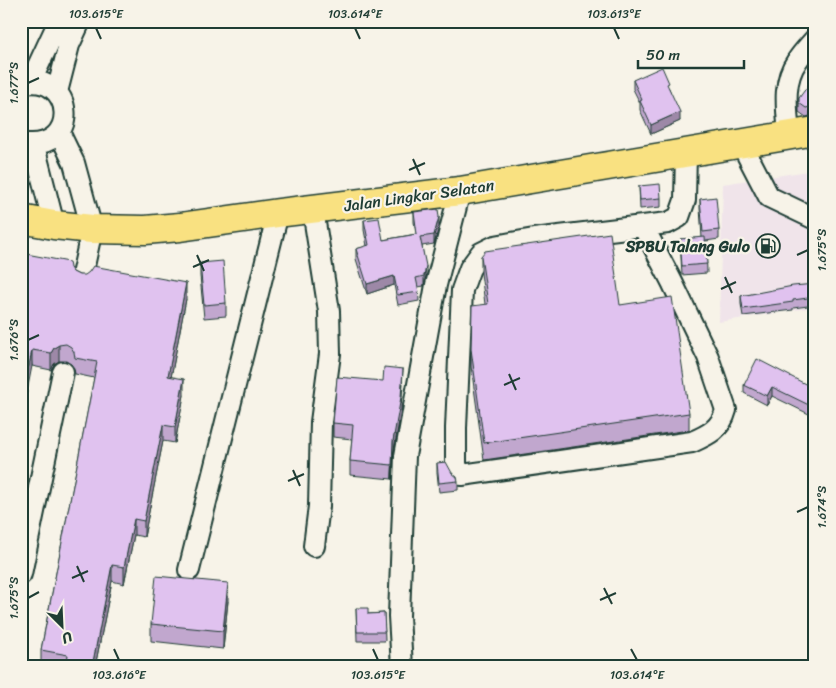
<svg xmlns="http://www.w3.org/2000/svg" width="836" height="688" font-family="Sriracha,sans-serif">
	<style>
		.built { fill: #f0e4ea }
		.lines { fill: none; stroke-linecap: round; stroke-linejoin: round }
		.minor-casing { stroke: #1f3d34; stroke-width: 24 }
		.highway-casing { stroke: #1f3d34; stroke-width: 31 }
		.minor { stroke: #f7f3e8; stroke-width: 20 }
		.highway { stroke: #f9e181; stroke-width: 28 }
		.wall { fill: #c1a7ce; stroke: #1f3d34 }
		.shaded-wall { fill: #9d88a7; stroke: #1f3d34 }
		.building { fill: #e0c2ef; stroke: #1f3d34 }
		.ticks { fill: none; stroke: #1f3d34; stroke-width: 2 }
		.labels { text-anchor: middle; stroke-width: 4.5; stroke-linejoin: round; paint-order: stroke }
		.street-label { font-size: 16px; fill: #1f3d34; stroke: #f7f3e8 }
		.poi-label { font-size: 16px; font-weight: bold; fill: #1f3d34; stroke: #f7f3e8; text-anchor: end }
		.neatline { fill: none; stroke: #1f3d34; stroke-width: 2 }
		.ticks-label { font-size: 12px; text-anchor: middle; fill: #1f3d34 }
	</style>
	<rect width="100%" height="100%" fill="#f7f3e8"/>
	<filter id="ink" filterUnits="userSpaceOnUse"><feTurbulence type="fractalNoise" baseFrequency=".02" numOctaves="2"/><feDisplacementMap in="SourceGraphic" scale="10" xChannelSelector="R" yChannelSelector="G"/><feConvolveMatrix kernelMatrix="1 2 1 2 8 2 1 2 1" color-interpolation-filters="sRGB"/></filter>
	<g filter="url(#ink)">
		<path class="built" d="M815,170v137l-96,15 4,-138z"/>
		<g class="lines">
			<g class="minor-casing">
				<path id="minor" d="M31,81l28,-60
					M21,84c54,-15 62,70 0,59
					M57,92l12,-47 11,-24
					M59,132l15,31 18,66 -11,51
					M789,135c-2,-25 -7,-53 8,-74 5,-8 12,-15 18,-22
					M741,143l28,54 46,22
					M34,146l20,79
					M313,210l16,101 1,43 -9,68 -2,84 -5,40
					M643,226l29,56 36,75 18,53c-5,19 -18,25 -34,32l-230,33 -6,-9v-38l6,-138 8,-22 11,-15 14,-7 39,-7 134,-16 11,-6 6,-17 1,-48
					M189,570l89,-357
					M21,574l42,-202
					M402,667l-3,-51 6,-160 31,-171 24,-94"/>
			</g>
			<g class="highway-casing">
				<path id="highway" d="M21,219l33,6 38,4 53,1 35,-3 98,-14 182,-22 355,-60"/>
			</g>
			<use href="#minor" class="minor"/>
			<use href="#highway" class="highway"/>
		</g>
		<path class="wall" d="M633,80l36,8 11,33 -29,13 -11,-24v-7l-7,-14z
			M815,86l-5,30 -4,1 -7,-5v-14z
			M639,186l22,12v9l-21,2z
			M700,199l19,31v9l-13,2 1,32 -25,2 -2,-36 22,-1 -2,-30z
			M414,212l25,15 -5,17 -12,2 4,30 -2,10 -6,1 1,14 -21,4 -4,-20 -27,9 -11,-35v-10l11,-3 -3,-16v-10l19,20 33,-6 -2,-12z
			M21,253l49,15 3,4 6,3 107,24 -15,78 13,18 -9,48 -12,-2 -19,96 -10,-2 -10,49 -12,-3 -17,86h-54v-17l53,-272 -19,-4 -1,-6 -3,-4 -5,-3h-7l-5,3 -3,6 -19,-4z
			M481,256l139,49 69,108v17l-205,30 -13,-94v-17l14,-45 -4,-31z
			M200,263l26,40v13l-22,2 -4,-42z
			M815,284v21l-22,3v2l-50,6 -2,-12v-8z
			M403,383l-2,28 -8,44 -1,24 -42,-4v-14l2,-22 -19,-2v-14z
			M744,385l71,4v28l-43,-21 -5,9 -23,-12z
			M437,463l21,18v9l-19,2 -2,-20z
			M228,601l-5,48 -72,-8v-17z
			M356,608l12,6 16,-1 1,28h-28z"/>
		<path class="shaded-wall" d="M815,101v9l-5,6v-9z
			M680,112v9l-29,13v-9z
			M439,217v10l-5,17v-9z
			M426,266v10l-2,10v-10z
			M394,276v9l-27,9v-10z
			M186,283v16l-18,94v-17z
			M59,345v16l-5,3 -3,6v-17l3,-5z
			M32,350v16l-11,56v-17z
			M403,369l-2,42 -8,44 -1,24 1,-38z
			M184,379v16l-9,48v-16z
			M772,387v9l-5,9v-9z
			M163,425v16l-19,96v-16z
			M134,519v16l-10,49v-17z
			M112,565v16l-17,86h-3z
			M228,583v18l-5,48v-18z"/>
		<path class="building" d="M662,67l7,16 -2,1 13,28 -29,13 -11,-24 2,-1 -9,-20z
			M810,83l5,3v15l-5,6 -4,1 -7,-5v-5z
			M660,184l1,14 -21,2 -1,-14z
			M716,197l3,33 -16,2 -3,-33z
			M438,209l1,8 -5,18 -14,2 6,29 -2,10 -8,2 3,14 -21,3 -4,-19 -27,8 -11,-35 13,-4 -5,-25 15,-2 4,22 34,-6 -3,-22z
			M610,233l10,72 52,-8 17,116 -205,30 -13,-94 1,-43 16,-2 -7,-48 4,-5z
			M705,237l2,27 -25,2 -2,-27z
			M21,253l48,9 1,6 3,4 6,3h6l4,-3 4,-6 93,17 -18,93 16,3 -9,48 -12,-2 -19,96 -10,-2 -10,48 -12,-2 -20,102h-26l2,-12 -27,-5 56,-288 -22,-4 -1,-6 -3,-5 -5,-3 -7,1 -5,3 -3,5 -19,-3 -11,55z
			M223,261l3,42 -22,2 -4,-42z
			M815,284v13l-22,3v2l-50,7 -2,-13 52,-10z
			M757,359l58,30v19l-43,-21 -5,9 -23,-11z
			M384,367l19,2 -2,28 -8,44 -1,24 -42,-4 3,-36 -20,-2 4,-46 46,4z
			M446,462l6,11 5,4 1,4 -19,2 -2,-20z
			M156,576l72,7 -5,48 -72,-7z
			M356,608h12v6l16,-1 1,19h-28z"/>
	</g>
	<path class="ticks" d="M96,28l5,11M355,28l5,11M614,28l5,11M28,83l11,-5M413,159l7,16M409,170l16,-7M197,255l7,16M797,255l11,-5M193,267l16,-7M725,277l7,16M721,289l15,-7M28,340l11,-5M509,374l7,16M504,385l16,-7M293,470l7,16M288,481l16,-7M797,512l11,-5M77,566l7,16M72,578l16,-7M604,588l8,16M28,598l11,-6M600,600l16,-7M114,649l5,11M373,649l5,11M631,649l6,11"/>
	<defs>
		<g id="fuel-ring" transform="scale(1.25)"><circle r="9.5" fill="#f7f3e8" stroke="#1f3d34" stroke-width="1.5"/><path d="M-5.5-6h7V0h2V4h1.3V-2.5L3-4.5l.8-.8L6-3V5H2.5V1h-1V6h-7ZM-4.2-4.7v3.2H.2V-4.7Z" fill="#1f3d34"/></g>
	</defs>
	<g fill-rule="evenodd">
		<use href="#fuel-ring" x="768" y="246"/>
	</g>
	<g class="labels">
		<g class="street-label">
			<text transform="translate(419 195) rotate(-8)" y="6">Jalan Lingkar Selatan</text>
		</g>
		<g class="poi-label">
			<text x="750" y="252">SPBU Talang Gulo</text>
		</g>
	</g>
	<rect width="836" height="688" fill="none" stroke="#f7f3e8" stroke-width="55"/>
	<g transform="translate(62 626) rotate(156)" stroke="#f7f3e8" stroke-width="4" paint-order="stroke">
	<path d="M0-4L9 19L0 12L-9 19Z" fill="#1f3d34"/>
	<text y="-8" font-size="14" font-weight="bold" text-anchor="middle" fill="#1f3d34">U</text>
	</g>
	<path d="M638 60v8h106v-8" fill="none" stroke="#1f3d34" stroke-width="2.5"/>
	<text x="646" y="60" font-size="15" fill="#1f3d34" stroke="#f7f3e8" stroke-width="4" paint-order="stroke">50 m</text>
	<rect x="28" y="28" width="780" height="632" class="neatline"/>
	<g class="ticks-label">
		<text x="96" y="18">103.615°E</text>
		<text x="355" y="18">103.614°E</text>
		<text x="614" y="18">103.613°E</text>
		<text transform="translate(14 83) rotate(-90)" y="4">1.677°S</text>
		<text transform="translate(822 250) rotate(-90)" y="4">1.675°S</text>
		<text transform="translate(14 340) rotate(-90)" y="4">1.676°S</text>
		<text transform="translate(822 507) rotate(-90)" y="4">1.674°S</text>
		<text transform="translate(14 598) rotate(-90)" y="4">1.675°S</text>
		<text x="119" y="679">103.616°E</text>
		<text x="378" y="679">103.615°E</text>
		<text x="637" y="679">103.614°E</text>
	</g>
</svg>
